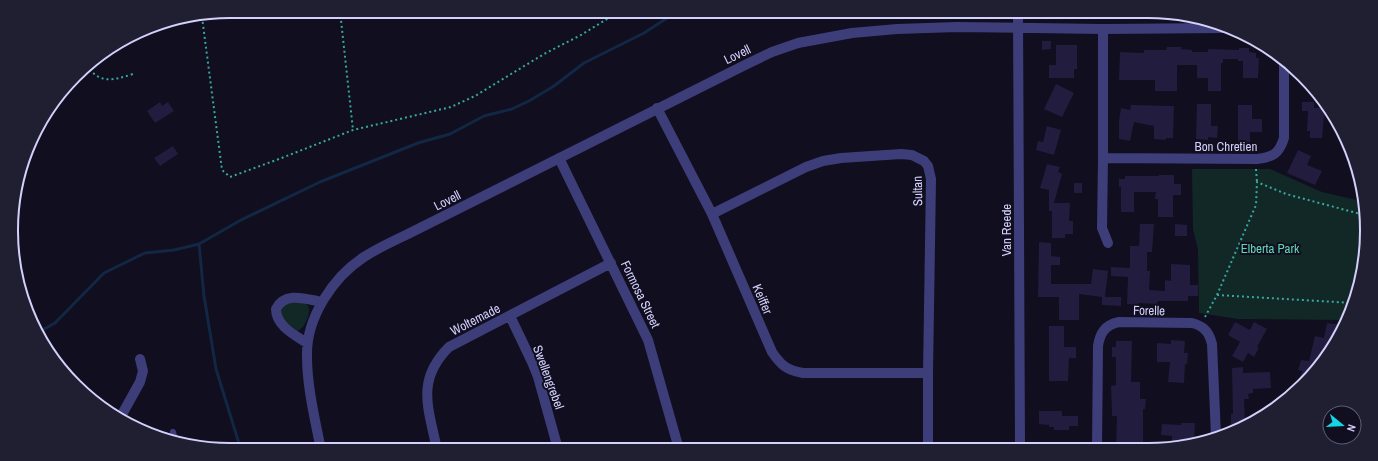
<svg xmlns="http://www.w3.org/2000/svg" width="1378" height="461" font-family="'Archivo Narrow',sans-serif">
	<style>
		.green { fill: #122827 }
		.lines { fill: none; stroke-linecap: round; stroke-linejoin: round }
		.stream { stroke: #122744; stroke-width: 3 }
		.building { fill: #221c3e }
		.path { stroke: #37a89e; stroke-width: 2; stroke-dasharray: 2 3; stroke-linecap: butt }
		.service { stroke: #3d3d7a; stroke-width: 6 }
		.minor { stroke: #3d3d7a; stroke-width: 10 }
		.labels { text-anchor: middle; stroke-width: 4; stroke-linejoin: round; paint-order: stroke }
		.street-label { font-size: 13px; fill: #d3d0fb; stroke: #100e1f }
		.park-label { font-size: 13px; fill: #62d5b5; stroke: #100e1f }
		.rim { fill: none; stroke: #d3d0fb; stroke-width: 2 }
	</style>
	<rect width="100%" height="100%" fill="#100e1f"/>
	<path class="green" d="M1192,169h78l52,23 43,10 -5,73 -3,19 -11,26 -108,-1 -39,-6 -1,-64 -5,-20z
		M290,302c4,0 12,-1 16,2 8,4 -1,24 -8,27l-17,-12c-2,-12 -1,-11 9,-17z"/>
	<g class="lines">
		<path class="stream" d="M199,244l5,52 12,73 25,81
			M39,332l16,-9 49,-50 41,-20 29,-3 25,-6 42,-24 79,-38 98,-39 32,-9 34,-18 28,-7 17,-8 25,-15 30,-23 60,-30 34,-22"/>
	</g>
	<path class="building" d="M1042,41h9v8l-9,1z
		M1056,45h21v24h-3v9h-25v-13h7z
		M1167,47h14v2l11,1v2h16v-3l31,1v-2h10v4l7,1v5h3l-1,20h-15v-17h-5v-2h-15v4h-2v28h-13v-13h-11v-13h-20v26h-22v-11h-36l1,-28 24,1v-3h22z
		M1056,84l18,9 -12,24 -18,-8z
		M160,102l2,4 6,-4 6,9 -19,12 -8,-12z
		M1302,102h12v6h12l8,9 -10,-1 -2,22h-12v-7h-3l1,-20h-6z
		M1197,104h14v22h7l-1,12 -9,-1v3l-12,-1z
		M1131,105l43,1 -1,32h-7v2l-12,-1v-13l-20,-4 -4,19 -11,-2v-18l2,-13 9,2z
		M1238,105h14v14h10v13h-12v10h-12z
		M1047,126l14,4 -7,25 -18,-5 2,-9 5,1z
		M173,146l5,8 -18,12 -6,-8z
		M1298,150l13,6 -4,9 15,6 -7,14 -28,-12z
		M1047,164l13,3 -2,5 4,2 -8,29h16l-1,18h4v13h-8v4h-13v-27h-3v-21l-9,-2z
		M1159,175h15v9h7v11h-8v22h-15v-18h-3l1,-7h-22v20h-13v-25h-2v-8h6v-3h34z
		M1074,183h8v10h-8z
		M1140,224h14l-2,28h-5v19h3l-1,19 16,1v-11l6,1v-17l19,1v20h8v11h-10v5h-30l-1,3 -19,-1v2l-11,-1 1,-27 -17,-1v-9l19,1v-22h9z
		M1175,224l12,1v11h-12z
		M1039,242l12,1v13l9,1v8h-9v19h40l2,-15 15,2 -3,26h16v9l-19,-1v-8l-23,-3v26h-20v-23h-21z
		M1235,322l15,8 4,-8 13,7 -10,18 2,1 -5,9 -6,-4 -5,9 -11,-6 8,-14 -12,-7z
		M1327,323l14,2 -3,15 -40,48 4,-17 -4,-1 3,-10 8,1 6,-25 9,2z
		M1049,326h15v21h12v11h-7l-1,23h-19z
		M1171,340l14,1 -1,12h4l-1,11h-2l-1,19 -16,-1 2,-20h-13v-19l14,1z
		M1116,341h16l-1,41h9v17h6l-1,10h-2v33h-10l-1,6h-16l1,-32h-5l-1,-30 5,-1v-28h-4v-10h4z
		M1243,367v6l27,-1 1,16 -18,1v4l-5,1 1,5h-5l1,25h-14v-10h2l-1,-46z
		M1039,411h23v5h16v10h-9v4h-15v-3h-5v-2l-10,-1z
		M1181,423h14l-1,20 -22,5v-12l-11,-1 1,-11 19,1z"/>
	<g class="lines">
		<path class="path" d="M340,11l13,119
			M202,17l20,153 8,7 49,-18 74,-29 98,-23 24,-11 69,-42 37,-19 39,-24
			M87,65c12,20 27,15 46,9
			M1256,169l1,13
			M1217,295l136,8
			M1205,317l12,-22 39,-90 1,-23 29,12 78,21"/>
		<path class="service" d="M173,432l3,11"/>
		<path class="minor" d="M1018,11l2,437
			M1103,29v129l154,1c16,-2 22,-5 27,-21v-78
			M657,108l55,106 60,138c9,13 14,18 31,21h125
			M559,158l89,182 31,109
			M1103,158l-1,70 6,15
			M712,214l94,-47 17,-6 18,-3 60,-4 11,1 12,6 4,5 3,13 -3,194v76
			M510,316l22,46 6,15 20,72
			M307,343c-12,-8 -31,-17 -31,-34 9,-18 30,-10 46,-7
			M120,418l20,-36 3,-11 -3,-12
			M1097,448l1,-102c2,-13 7,-21 21,-24l73,1c12,3 17,9 20,21l4,92
			M321,450c-6,-31 -14,-63 -14,-94 -1,-38 26,-79 57,-99 14,-9 29,-16 44,-23l337,-169 27,-13 26,-9 54,-10 45,-4 60,-2 146,2 120,-1
			M437,450c-8,-41 -22,-69 12,-103l162,-84"/>
	</g>
	<g class="labels">
		<g class="street-label">
			<text transform="translate(737 54) rotate(-26)" y="5">Lovell</text>
			<text x="1226" y="151">Bon Chretien</text>
			<text transform="translate(917 191) rotate(-91)" y="5">Sultan</text>
			<text transform="translate(447 200) rotate(-27)" y="5">Lovell</text>
			<text transform="translate(1006 230) rotate(-90)" y="5">Van Reede</text>
			<text transform="translate(641 294) rotate(64)" y="5">Formosa Street</text>
			<text transform="translate(763 299) rotate(67)" y="5">Keiffer</text>
			<text transform="translate(1149 310) rotate(1)" y="5">Forelle</text>
			<text transform="translate(475 319) rotate(-27)" y="5">Woltemade</text>
			<text transform="translate(549 377) rotate(70)" y="5">Swellengrebel</text>
		</g>
		<g class="park-label">
			<text x="1270" y="253">Elberta Park</text>
		</g>
	</g>
	<path d="M0 0H1378V461H0ZM230 18H1148A212 212 0 0 1 1360 230V231A212 212 0 0 1 1148 443H230A212 212 0 0 1 18 231V230A212 212 0 0 1 230 18Z" fill="#201e31" fill-rule="evenodd"/>
	<path class="rim" d="M230 18H1148A212 212 0 0 1 1360 230V231A212 212 0 0 1 1148 443H230A212 212 0 0 1 18 231V230A212 212 0 0 1 230 18Z"/>
	<g transform="translate(1342 425) rotate(108)"><circle r="19" fill="#100e1f" stroke="#5e5c77"/>
	<path d="M0-3L7 15L0 10L-7 15Z" fill="#12d6e5"/>
	<text y="-6" font-size="11" font-weight="bold" text-anchor="middle" fill="#d3d0fb">N</text>
	</g>
</svg>
